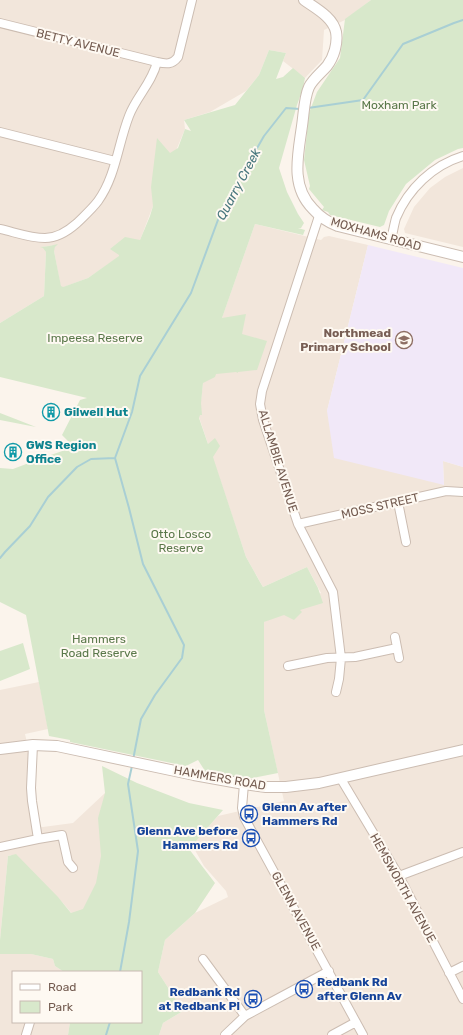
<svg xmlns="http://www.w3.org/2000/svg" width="463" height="1035" font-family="Rubik,sans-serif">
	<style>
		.residential { fill: #f2e6db }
		.education { fill: #f1e8f8 }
		.green { fill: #d8e8cb }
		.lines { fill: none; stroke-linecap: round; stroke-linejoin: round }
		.stream { stroke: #a9cfd4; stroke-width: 2 }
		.minor-casing { stroke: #ccbdb2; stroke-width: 10 }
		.tertiary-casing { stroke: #ccbdb2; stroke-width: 12 }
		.minor { stroke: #fff; stroke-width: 8 }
		.tertiary { stroke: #fff; stroke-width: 10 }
		.labels { text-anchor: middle; stroke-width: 4; stroke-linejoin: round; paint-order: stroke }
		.street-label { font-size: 12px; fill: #745c51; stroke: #fef9f2 }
		.park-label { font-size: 12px; fill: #5a784a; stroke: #fef9f2 }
		.education-label { font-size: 12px; font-weight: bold; fill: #785e54; stroke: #fef9f2; text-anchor: end }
		.culture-label { font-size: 12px; font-weight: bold; fill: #0d838f; stroke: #fef9f2; text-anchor: start }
		.transit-label { font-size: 12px; font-weight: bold; fill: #164399; stroke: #fef9f2; text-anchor: start }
		.water-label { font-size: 13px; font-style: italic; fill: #49777e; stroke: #fef9f2 }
	</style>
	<rect width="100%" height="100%" fill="#fbf4ec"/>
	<path class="residential" d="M0,0h371l-26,20 -21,10 -2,30 -17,18 -22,-17 3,-8 -17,-3 -10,25 -13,16 -36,21 -26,8 1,9 -32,77 -14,37 -51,35 -27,10 -7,-37v-2l2,-4 -15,2 4,2 1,3 -2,44 -44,27z
		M463,168v79l-58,-14 -1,-4 10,-22 16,-19 15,-11z
		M255,224l66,16 3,-3 5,-1 39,9 -41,166 117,74 -1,-24 20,6v568h-304l4,-12 20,-12 -25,-39 7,-32 30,-27 33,-16 -2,-6 -22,-25 -12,-21 26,-29 66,-15 -20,-91v-88l57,-29 -14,-26 -44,20 -17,-30 -47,-140 5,-42 14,-46z
		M39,682l9,47 -23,5 5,22 3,70 10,1 30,-4 32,-30 11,108 -42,15 -11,-13 -52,-48 -3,1 -8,84v-250z
		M0,954h31l22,5 2,7 9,6h-51v50h57l-2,13h-68z"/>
	<path class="education" d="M368,245l95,23v199l-20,-6 1,24 -110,-27 -7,-47z"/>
	<path class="green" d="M371,0h92v148l-5,1 -23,11 -29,24 -17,27 -5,14 -4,2 -50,-12 -2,-3 -6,-2 2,-3 -15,-18 1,-3 -6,-26 5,-47 8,-21 23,-34 5,-39z
		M269,50l17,3 -10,26 7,-2 10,-9 12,10 -2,10 -6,17 -18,63 8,24 11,22 6,9 -3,5h-3l7,2 -2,5 -48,-11 -33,94 24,-4 -4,20 25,7 -10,29 -19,2v1l-2,-1 -20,2 -1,3 -12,6 -2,20 1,12h-2l-1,3 9,26 7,-6 5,8 -7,11 33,100 14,25 3,5 44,-20 11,21 5,15 -23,7 2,2 -8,8 -10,-5 -20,7v88l14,63 -31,6 -28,-3 -14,-5 -7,-11 -12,6 -116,-24v-2l-21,-4 -23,-121 -26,-13v-134l13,1 29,-11 32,-11 -12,-12 18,-35 7,-2 -87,-21v-54l44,-27 2,-44 -3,-4 -3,-1 9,-1 9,-2 -3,3 -1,4 7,35 2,1 25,-9 31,-22v-1l-9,-6 15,-12 15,3 10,-24 3,-10 -2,-19 6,-49 13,15 8,-5 7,-19 6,2 -7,-11 51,-15 24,-30z
		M0,413l36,14 -36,-7z
		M23,643l7,26 -30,12v-30z
		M102,766l35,17 52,20 34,7 -34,39 26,34 -20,30 -30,27 -7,32 25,39 -20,12 -4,12h-91l2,-13h71v-50h-77l-9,-6 -2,-7 -22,-5h-31v-14l8,-84 8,-2 42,43 13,16 12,-4 13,-26 5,-27 -3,-38 7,-25z"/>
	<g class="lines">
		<path class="stream" d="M308,108l55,-8 40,-56 51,-21 9,-3
			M115,458l17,-46 8,-36 51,-83 31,-84 42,-73 22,-28 14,1
			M115,458l14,50 14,56 41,81 -2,13 -27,37 -14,24 -8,41
			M0,558l5,-6 25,-26 18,-29 29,-30 14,-8 24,-1
			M120,972l9,-50 9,-71 -10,-67 4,-18
			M106,1035l4,-13"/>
		<g class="minor-casing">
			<path id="minor" d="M0,23l157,39
				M0,132l115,29
				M319,216l-57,175 -2,13 3,16 35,104 35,68 8,66 -2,21 -3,13
				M0,229c14,3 30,9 45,9 12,0 23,-7 32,-15 7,-7 15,-14 21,-22 18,-25 20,-57 31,-85 7,-19 23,-33 28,-54 9,2 15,3 21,-5l14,-57
				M391,240c2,-8 3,-15 5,-22 12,-29 37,-53 67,-62
				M398,502l8,40
				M298,524l148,-33 17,1
				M395,637l4,21
				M288,666l39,-8 28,-1 42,-9
				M33,745l-2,43 1,13 6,38
				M341,779l58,97 64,123
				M244,784l-2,24 2,9 119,218
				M0,847l38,-8 24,-4 6,27 5,6
				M399,876l64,-24
				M203,959l42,57
				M449,973l14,-7
				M26,1035l4,-13
				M225,1035l20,-19 84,-45
				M332,1035l24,-13"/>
		</g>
		<g class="tertiary-casing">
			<path id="tertiary" d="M304,0c11,8 29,17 32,32 2,11 -2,25 -9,34 -6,7 -14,13 -18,21 -5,11 -5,26 -7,39 -4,29 -12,60 11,83 7,8 14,13 25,17l125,31
				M0,749l33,-4 24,1 137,29 50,9 22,3h20l33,-4 144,-33"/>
		</g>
		<use href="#minor" class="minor"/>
		<use href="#tertiary" class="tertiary"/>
	</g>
	<defs>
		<g id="school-ring" transform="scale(0.9)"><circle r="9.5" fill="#fef9f2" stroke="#8d6e63" stroke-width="1.5"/><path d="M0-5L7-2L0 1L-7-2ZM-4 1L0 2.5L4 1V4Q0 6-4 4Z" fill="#8d6e63"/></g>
		<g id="building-ring" transform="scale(0.9)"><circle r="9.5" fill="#fef9f2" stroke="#0f9aa8" stroke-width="1.5"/><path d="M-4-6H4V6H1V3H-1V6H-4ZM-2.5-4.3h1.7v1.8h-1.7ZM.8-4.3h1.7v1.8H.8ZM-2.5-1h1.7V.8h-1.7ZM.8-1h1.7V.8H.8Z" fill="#0f9aa8"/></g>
		<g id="bus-ring" transform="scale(0.9)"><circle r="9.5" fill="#fef9f2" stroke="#1a4fb4" stroke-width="1.5"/><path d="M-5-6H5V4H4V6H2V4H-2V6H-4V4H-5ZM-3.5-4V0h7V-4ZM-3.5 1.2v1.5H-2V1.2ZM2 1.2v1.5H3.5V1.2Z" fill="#1a4fb4"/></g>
	</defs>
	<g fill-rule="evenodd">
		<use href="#school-ring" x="404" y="340"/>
		<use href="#building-ring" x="51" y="412"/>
		<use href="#building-ring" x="13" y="452"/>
		<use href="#bus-ring" x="249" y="814"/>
		<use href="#bus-ring" x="251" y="838"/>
		<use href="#bus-ring" x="304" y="989"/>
		<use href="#bus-ring" x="253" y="999"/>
	</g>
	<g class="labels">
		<g class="street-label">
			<text transform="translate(78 43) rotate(14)" y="4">BETTY AVENUE</text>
			<text transform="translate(376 234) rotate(16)" y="4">MOXHAMS ROAD</text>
			<text transform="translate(278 461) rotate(73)" y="4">ALLAMBIE AVENUE</text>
			<text transform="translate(380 506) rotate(-13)" y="4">MOSS STREET</text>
			<text transform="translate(220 778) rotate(10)" y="4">HAMMERS ROAD</text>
			<text transform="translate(403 888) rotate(61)" y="4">HEMSWORTH AVENUE</text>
			<text transform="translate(296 911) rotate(61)" y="4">GLENN AVENUE</text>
		</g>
		<g class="park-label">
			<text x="399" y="109">Moxham Park</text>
			<text x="95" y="342">Impeesa Reserve</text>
			<text x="181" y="538">Otto Losco<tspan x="181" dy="14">Reserve</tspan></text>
			<text x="99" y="643">Hammers<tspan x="99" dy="14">Road Reserve</tspan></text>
		</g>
		<g class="education-label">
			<text x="391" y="337">Northmead<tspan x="391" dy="14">Primary School</tspan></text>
		</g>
		<g class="culture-label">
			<text x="64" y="416">Gilwell Hut</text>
			<text x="26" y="449">GWS Region<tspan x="26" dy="14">Office</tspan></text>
		</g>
		<g class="transit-label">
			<text x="262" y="811">Glenn Av after<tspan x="262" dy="14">Hammers Rd</tspan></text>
			<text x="238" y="835" text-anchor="end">Glenn Ave before<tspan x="238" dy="14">Hammers Rd</tspan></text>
			<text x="317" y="986">Redbank Rd<tspan x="317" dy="14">after Glenn Av</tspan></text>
			<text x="240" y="996" text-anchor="end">Redbank Rd<tspan x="240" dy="14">at Redbank Pl</tspan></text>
		</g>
		<g class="water-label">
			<text transform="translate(238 184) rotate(-62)" y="5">Quarry Creek</text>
		</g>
	</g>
	<rect x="12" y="971" width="130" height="52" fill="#fef9f2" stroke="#c7bab2"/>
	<rect x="20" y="984" width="20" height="6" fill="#ffffff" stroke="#c7bab2"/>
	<text x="48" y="991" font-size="12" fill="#745c51">Road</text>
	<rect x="20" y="1001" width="20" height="12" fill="#d8e8cb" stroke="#c7bab2"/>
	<text x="48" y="1011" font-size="12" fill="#745c51">Park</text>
</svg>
